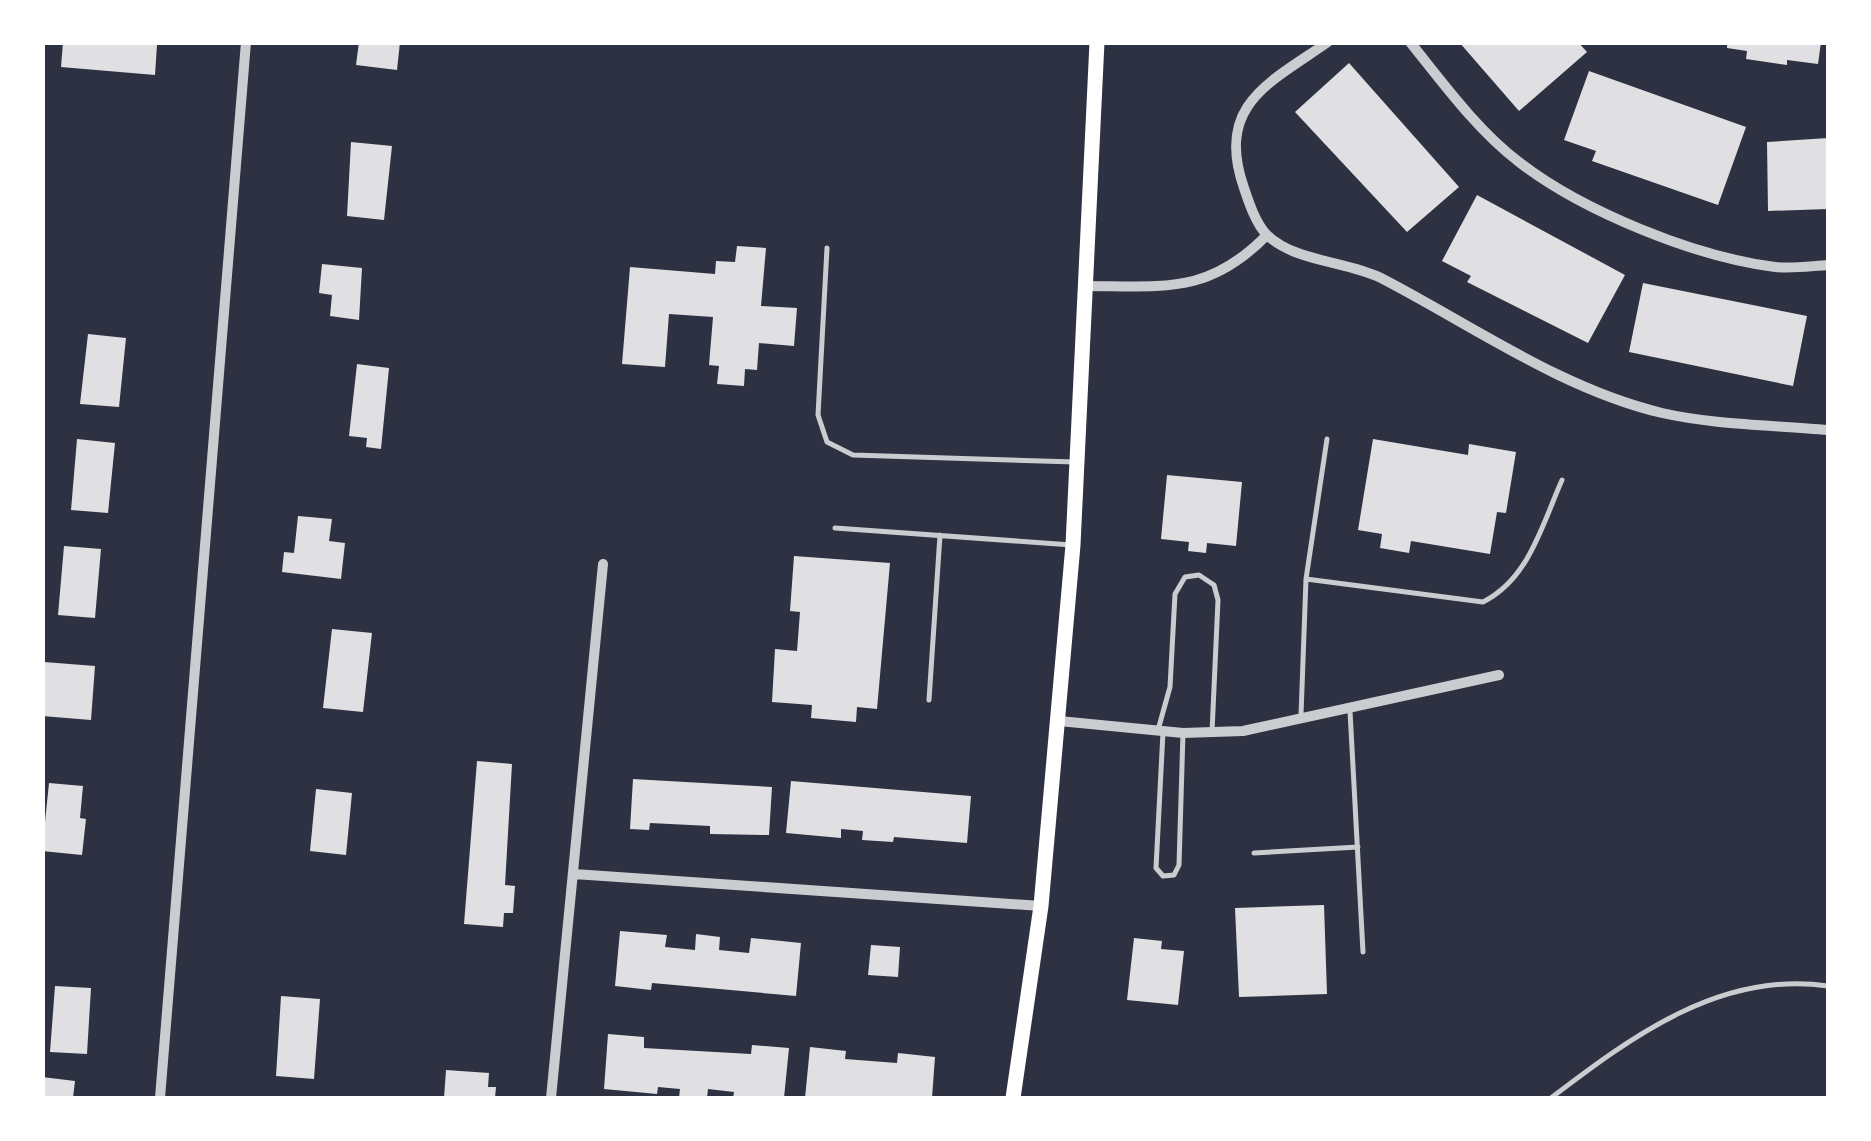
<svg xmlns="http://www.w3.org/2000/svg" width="1871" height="1141" font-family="Mulish,sans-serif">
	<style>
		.building { fill: #e0e0e3 }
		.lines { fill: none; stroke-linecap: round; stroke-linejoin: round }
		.service { stroke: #caccd0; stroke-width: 5 }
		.minor { stroke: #caccd0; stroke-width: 10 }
		.primary { stroke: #fff; stroke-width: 15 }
	</style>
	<rect width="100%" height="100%" fill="#2d3142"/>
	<path class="building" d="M63,42l94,3 -2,30 -94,-8z
		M359,42h41l-3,28 -41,-5z
		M1459,42h119l9,10 -68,59z
		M1727,42h94l-3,22 -31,-4v5l-41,-6 1,-8 -20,-3z
		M1349,63l110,124 -52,45 -112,-120z
		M1589,71l157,56 -28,78 -126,-44 4,-10 -32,-11z
		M1828,138v71l-60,2 -1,-69z
		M351,142l41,4 -8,74 -37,-4z
		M1477,195l148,80 -37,68 -121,-61 4,-6 -29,-15z
		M737,246l29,2 -5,58 36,2 -3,38 -35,-3 -2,27 -12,-1 -1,17 -27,-2 2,-18 -10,-1 4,-48 -44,-3 -4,53 -43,-3 8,-97 85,7 1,-13 19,1z
		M322,264l40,4 -3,52 -29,-4 2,-21 -13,-2z
		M1643,283l164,33 -14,70 -164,-34z
		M88,334l38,4 -7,69 -39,-3z
		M357,364l32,4 -8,81 -15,-2 1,-9 -18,-2z
		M77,439l38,4 -7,70 -37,-3z
		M1373,439l95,16 1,-11 47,8 -10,61 -9,-1 -7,42 -79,-13 -2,12 -29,-5 2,-14 -24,-4z
		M1167,475l75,7 -6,64 -29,-3 -1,10 -18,-2 1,-9 -28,-3z
		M298,516l34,3 -3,22 16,2 -4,36 -59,-7 2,-20 10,1z
		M64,546l37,3 -6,69 -37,-3z
		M794,556l96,7 -13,146 -20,-2 -1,15 -45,-4 1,-13 -40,-3 3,-53 22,2 3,-39 -10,-1z
		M332,629l40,4 -9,79 -40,-4z
		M44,662l51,4 -4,54 -49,-4z
		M477,761l35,3 -7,121 10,1 -2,27h-9l-1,14 -39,-3z
		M633,779l139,8 -3,48 -59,-1v-8l-60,-3 -1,7 -19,-1z
		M791,781l180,15 -4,47 -73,-6 -1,5 -31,-2 1,-9 -22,-2v9l-55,-5z
		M49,783l34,3 -3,32 6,1 -4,36 -40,-4z
		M316,789l36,4 -6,62 -36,-4z
		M1324,905l3,89 -88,3 -4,-89z
		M620,931l47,4 -2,12 30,3 1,-16 24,3 -1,13 30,3 2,-15 50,5 -5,53 -144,-13 -1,7 -36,-4z
		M1134,938l28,3 -1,8 23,2 -6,54 -51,-5z
		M871,945l29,2 -2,30 -30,-2z
		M55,986l36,2 -4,66 -37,-2z
		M281,996l39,3 -6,80 -38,-3z
		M608,1034l36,3v11l107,6 1,-9 37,3 -5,50h-51l1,-6 -26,-3 -1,9h-28l1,-9 -22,-2 -1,7 -53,-5z
		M810,1047l36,4 -1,8 52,4 1,-10 37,4 -3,41h-127z
		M446,1070l43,3 -1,14h8l-1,11h-51z
		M42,1077l33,4 -2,17h-31z"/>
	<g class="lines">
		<path class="service" d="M827,248l-9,167 9,27 26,13 222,7
			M835,528l237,17
			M1306,579l177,23c46,-23 59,-77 79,-122
			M929,700l11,-165
			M1350,711l13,241
			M1301,715l5,-136 21,-140
			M1158,730l12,-43 5,-93 10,-17 14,-2 15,10 4,15 -6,132
			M1163,732l-7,136 7,8 11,-1 5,-10 4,-132
			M1254,853l104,-6
			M1551,1098c80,-61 170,-128 277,-112"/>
		<path class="minor" d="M1328,42c-59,41 -113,63 -84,146 5,15 12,36 23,47 28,27 80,26 114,43 91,47 180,111 281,135 53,12 112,12 166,17
			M1410,42c33,41 67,88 109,120 63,49 176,95 256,105 17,2 36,-1 53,-2
			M1085,286c80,0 123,9 182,-51
			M1059,721l124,12 60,-2 256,-56
			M574,874l467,32
			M160,1098l86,-1056
			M551,1098l52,-534"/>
		<path class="primary" d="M1013,1098l28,-192 32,-361 24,-503"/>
	</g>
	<rect width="1871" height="1141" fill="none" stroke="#ffffff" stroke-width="90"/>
</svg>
